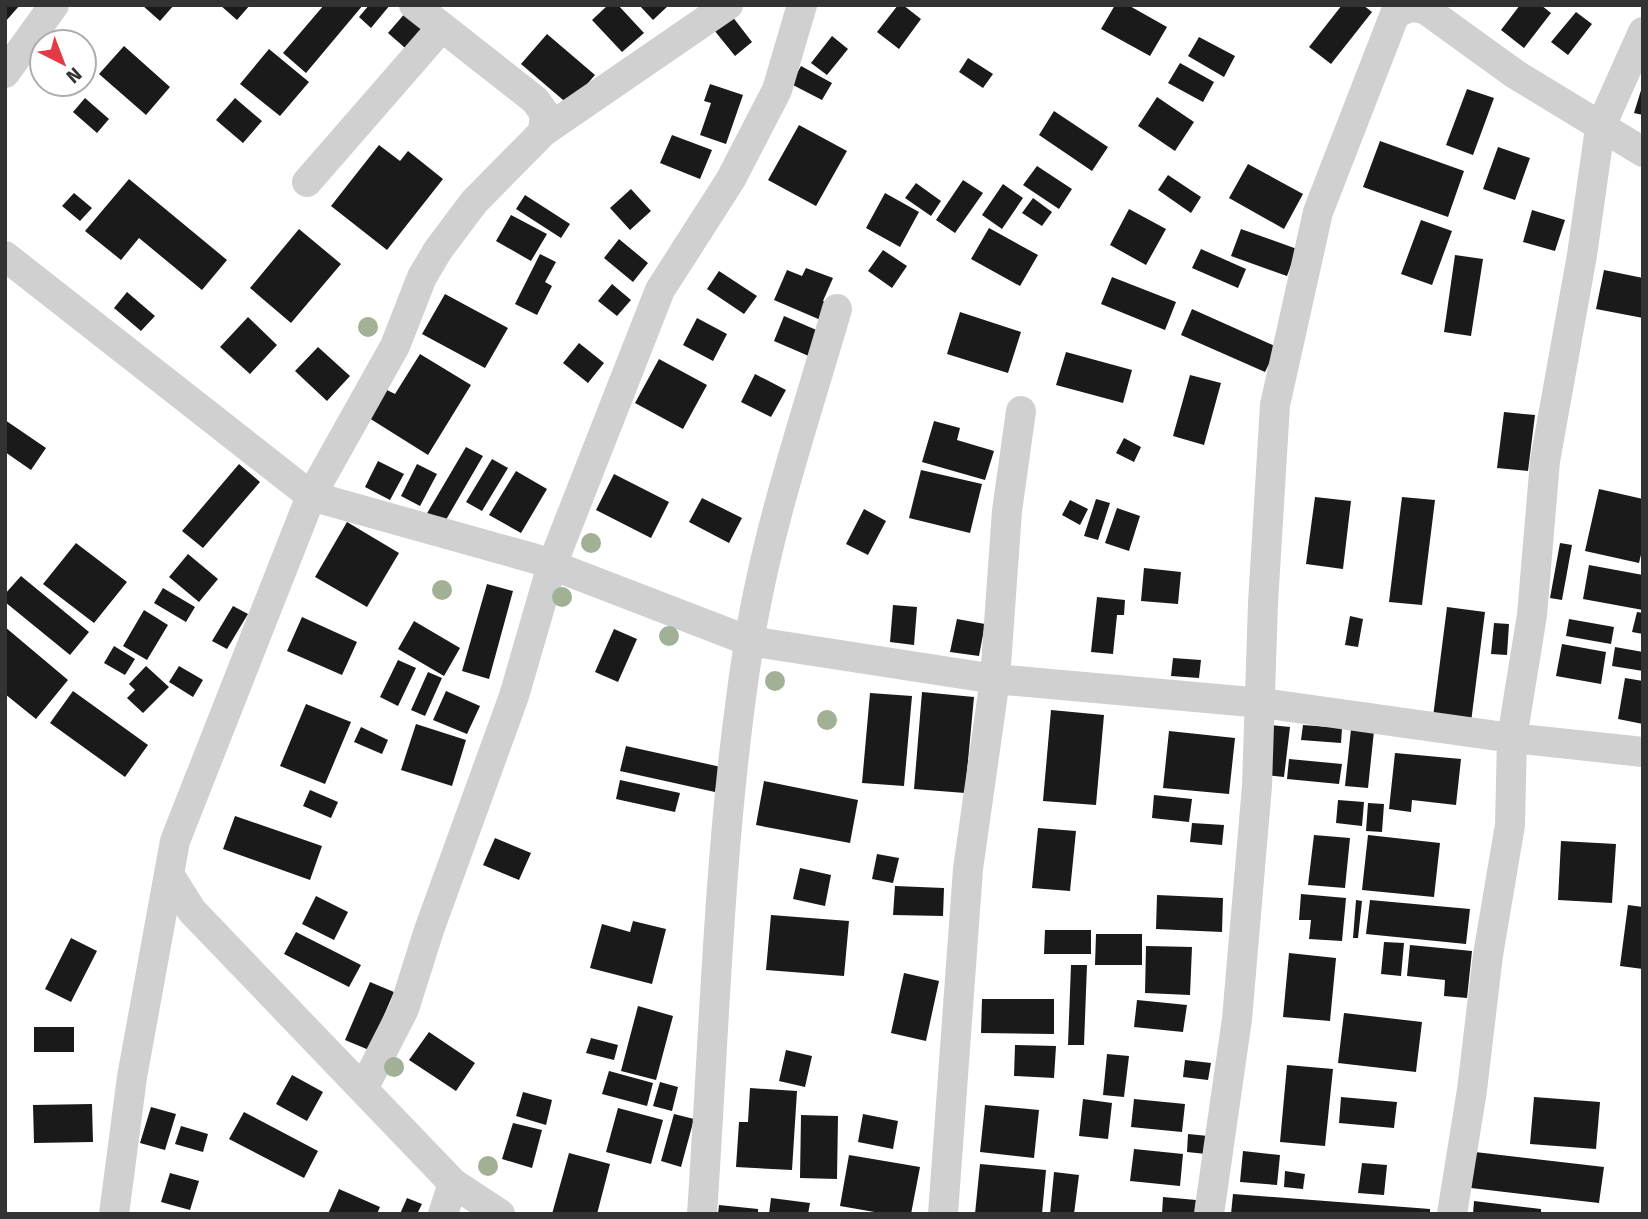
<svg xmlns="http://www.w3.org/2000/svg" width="1648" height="1219" font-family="'Fira Sans',sans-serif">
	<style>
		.building { fill: #1a1a1a }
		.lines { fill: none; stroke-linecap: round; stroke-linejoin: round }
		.minor { stroke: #d0d0d0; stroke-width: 30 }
		.tree { fill: #a2b095 }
	</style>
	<rect width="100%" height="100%" fill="#fff"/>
	<path class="building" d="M5,5h15l-15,17z
		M142,5h32l-14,16z
		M220,5h30l-13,15z
		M324,5h39l-57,68 -23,-20z
		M369,5h21l-19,23 -12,-11z
		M608,5h10l26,28 -22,19 -30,-32z
		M639,5h30l-16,15z
		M898,5h5l18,14 -22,30 -22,-17z
		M1115,5h13l39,22 -17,29 -49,-27z
		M1342,5h21l9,7 -41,52 -22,-17z
		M1520,5h21l10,8 -27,35 -23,-18z
		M407,11l24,20 -19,23 -24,-21z
		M1576,12l16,12 -24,31 -17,-13z
		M732,16l20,26 -17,14 -21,-26z
		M547,34l48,41 -26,30 -48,-41z
		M832,36l16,13 -21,26 -16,-12z
		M1199,37l36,19 -11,21 -36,-21z
		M124,46l46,41 -24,28 -47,-41z
		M269,49l40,33 -29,34 -40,-32z
		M968,58l25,16 -10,14 -24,-16z
		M1180,63l34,19 -11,20 -35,-19z
		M801,66l31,17 -10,17 -31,-16z
		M710,84l33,11 -17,49 -26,-9 11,-32 -7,-2z
		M1642,87h1v28l-9,-2z
		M1467,89l27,9 -21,57 -27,-10z
		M1157,97l37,25 -19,29 -37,-25z
		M85,98l24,21 -12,14 -24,-21z
		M235,98l27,23 -19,22 -27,-23z
		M1054,111l54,36 -16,24 -53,-36z
		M799,125l48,26 -31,55 -48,-26z
		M672,135l40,15 -12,29 -40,-16z
		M1380,141l84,30 -16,46 -85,-30z
		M379,145l21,16 8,-10 35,28 -56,71 -56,-44z
		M1498,147l32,11 -15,42 -32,-11z
		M1248,164l55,30 -19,35 -55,-31z
		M1037,166l35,23 -13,20 -36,-24z
		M1168,175l33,22 -10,16 -33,-23z
		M129,179l98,81 -25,30 -63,-52 -18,22 -36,-29z
		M963,180l20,13 -28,40 -19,-13z
		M916,183l25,18 -10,15 -26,-18z
		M1003,184l20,14 -21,31 -20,-14z
		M631,189l20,22 -21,19 -20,-22z
		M74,193l18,15 -12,13 -18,-15z
		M885,193l34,19 -19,35 -34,-19z
		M525,195l45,29 -9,14 -45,-29z
		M1033,198l19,14 -10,14 -20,-13z
		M1129,209l37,20 -20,36 -36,-20z
		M1532,210l33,10 -10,31 -32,-9z
		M511,215l36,19 -16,27 -35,-20z
		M1421,220l31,11 -20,54 -31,-11z
		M989,228l49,27 -18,31 -49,-27z
		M299,229l42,35 -50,59 -41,-35z
		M1241,229l56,20 -10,27 -56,-20z
		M619,239l29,24 -15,19 -29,-24z
		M1201,249l45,20 -8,19 -46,-20z
		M883,250l24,16 -15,22 -24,-17z
		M540,254l16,8 -11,20 7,4 -15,29 -22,-11z
		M1455,255l28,4 -12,77 -27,-4z
		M806,268l27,10 -10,23 7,4 -7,16 -49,-21 13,-30 15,6z
		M1604,270l39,8v40l-47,-9z
		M719,271l38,25 -13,18 -37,-25z
		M1112,277l64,25 -11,28 -64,-26z
		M612,284l19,16 -14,16 -19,-15z
		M127,292l28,24 -14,15 -27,-23z
		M445,294l63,34 -23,40 -63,-34z
		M1192,309l85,38 -12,25 -84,-37z
		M960,312l61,20 -13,41 -61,-19z
		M784,316l37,16 -10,25 -37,-16z
		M248,317l29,28 -27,29 -30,-27z
		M697,318l30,16 -14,27 -30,-16z
		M579,343l25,20 -16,20 -25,-20z
		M318,347l32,29 -23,25 -32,-30z
		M1066,352l66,18 -9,33 -67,-18z
		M420,354l51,31 -43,70 -59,-37 18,-28 8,4z
		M659,359l48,26 -24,44 -48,-26z
		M755,374l31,16 -15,27 -30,-15z
		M1190,375l31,8 -17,62 -31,-9z
		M1504,412l31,3 -7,56 -31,-3z
		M5,420l41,28 -15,22 -26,-18z
		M934,421l26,7 -3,12 37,11 -9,29 -63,-18z
		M1124,438l17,9 -7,15 -18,-9z
		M466,447l17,9 -40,69 -17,-10z
		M492,459l16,9 -26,43 -16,-9z
		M378,461l26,13 -14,26 -25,-13z
		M239,464l21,18 -57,66 -21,-17z
		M417,464l20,10 -17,32 -19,-10z
		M921,470l61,14 -12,49 -61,-15z
		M516,471l31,18 -26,44 -32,-18z
		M614,474l55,28 -18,36 -55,-28z
		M1599,489l44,10v47l-4,17 -54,-12z
		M1315,497l36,4 -8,68 -37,-5z
		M1402,497l33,3 -13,105 -33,-3z
		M702,498l40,20 -13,25 -40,-21z
		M1096,499l14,4 -12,37 -14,-4z
		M1070,500l18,9 -8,16 -18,-10z
		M1117,508l23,8 -11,35 -24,-8z
		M864,509l22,12 -18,34 -22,-11z
		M347,522l52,31 -32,54 -52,-30z
		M76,543l51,39 -33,41 -51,-39z
		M1560,543l12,2 -10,55 -12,-2z
		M188,554l30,25 -19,23 -30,-25z
		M1589,565l54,10v35l-60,-11z
		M1144,568l37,4 -3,32 -37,-3z
		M21,576l68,56 -19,23 -65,-53v-8z
		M487,584l26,7 -24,88 -27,-8z
		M163,588l32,19 -9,15 -32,-19z
		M1097,597l28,3 -1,15h-7l-4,39 -22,-2z
		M893,605l24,2 -3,38 -24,-3z
		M233,606l15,8 -21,35 -15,-8z
		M1447,607l38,5 -14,110 -38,-5z
		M144,610l24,15 -21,35 -24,-14z
		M1637,612l6,1v21l-11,-2z
		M1350,616l13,3 -5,28 -13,-2z
		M302,617l55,25 -15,33 -55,-24z
		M957,619l28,5 -6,32 -29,-4z
		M1569,619l45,8 -3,17 -45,-8z
		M414,621l46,27 -16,28 -46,-27z
		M1494,623l15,1 -2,31 -16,-1z
		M5,627l63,53 -32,39 -31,-25z
		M614,629l23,10 -19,43 -23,-10z
		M1562,644l44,8 -5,32 -45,-8z
		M114,646l21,13 -10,16 -21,-12z
		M1615,647l28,5v19l-31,-5z
		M1173,658l28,2 -2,18 -28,-2z
		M398,660l18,8 -18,38 -18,-9z
		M146,666l23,21 -26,26 -16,-15 8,-8 -6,-6z
		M179,666l24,14 -10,17 -24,-15z
		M428,672l14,6 -17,38 -14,-6z
		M1625,678l18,3v43l-25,-5z
		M73,691l75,54 -23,32 -75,-54z
		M446,691l34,15 -13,28 -34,-14z
		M922,692l52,5 -9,96 -51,-4z
		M870,693l42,3 -8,90 -42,-3z
		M306,704l45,18 -26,62 -45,-18z
		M1051,710l53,5 -8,90 -53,-4z
		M416,724l50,16 -14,46 -51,-16z
		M1270,725l20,2 -6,50 -19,-2z
		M1303,725l39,3 -1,15 -40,-3z
		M361,727l27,13 -6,14 -28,-12z
		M1351,729l23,2 -6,57 -23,-2z
		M1169,731l66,7 -6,56 -66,-6z
		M626,746l95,21 -6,25 -95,-21z
		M1395,753l66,6 -5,46 -44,-5 -1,12 -22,-3z
		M1289,759l53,5 -3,20 -52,-5z
		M620,780l60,13 -5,19 -59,-13z
		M764,781l94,19 -8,43 -94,-18z
		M310,790l28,12 -7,16 -28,-12z
		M1154,795l38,4 -3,23 -37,-4z
		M1338,800l26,2 -2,24 -26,-3z
		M1368,803l16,1 -2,28 -16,-1z
		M235,816l87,30 -12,34 -87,-31z
		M1192,823l32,2 -2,20 -32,-3z
		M1038,828l38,3 -6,60 -38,-3z
		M1314,835l36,3 -5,50 -37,-3z
		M1368,835l72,8 -6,54 -72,-7z
		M495,838l36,15 -12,27 -36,-15z
		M1561,841l55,3 -4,59 -54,-3z
		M877,854l22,4 -6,25 -21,-4z
		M800,868l31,7 -6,31 -32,-7z
		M895,886l49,2 -1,28 -50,-1z
		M1301,894l45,4 -4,43 -33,-2 2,-19h-12z
		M1157,895l66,3 -1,34 -66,-3z
		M316,896l32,16 -14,28 -32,-16z
		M1356,900l6,1 -4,37h-5z
		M1370,900l100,9 -4,35 -100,-10z
		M1628,905l15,2v62l-23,-3z
		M771,915l78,6 -5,55 -78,-6z
		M633,921l33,8 -14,55 -62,-16 12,-44 28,8z
		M1045,930h46v24h-47z
		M296,932l65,33 -12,22 -65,-33z
		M1096,934h46v31h-47z
		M71,938l26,13 -26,51 -26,-13z
		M1384,942l20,1 -3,33 -20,-2z
		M1410,945l62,6 -5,47 -23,-2 1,-16 -38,-4z
		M1146,946l46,1 -2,48 -45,-2z
		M1289,953l47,5 -6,63 -47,-4z
		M1071,965h16l-3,80h-16z
		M904,973l35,8 -13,60 -35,-8z
		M370,982l24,10 -25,58 -24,-10z
		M982,999h72v35l-73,-1z
		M1137,1000l50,5 -4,27 -49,-5z
		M638,1006l35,10 -17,64 -35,-9z
		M1344,1013l78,9 -6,50 -78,-9z
		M34,1027h40v25h-40z
		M429,1032l46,31 -19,28 -47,-31z
		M591,1038l27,7 -4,15 -28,-7z
		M1015,1045l41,1 -2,32 -40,-2z
		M786,1050l26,6 -7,31 -26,-6z
		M1107,1054l22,2 -5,41 -21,-2z
		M1185,1060l26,3 -3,17 -25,-3z
		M1287,1065l46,4 -8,77 -45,-4z
		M609,1071l44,12 -6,23 -45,-12z
		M292,1075l31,17 -16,29 -31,-17z
		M660,1082l18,5 -6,24 -19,-5z
		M750,1088l47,3 -5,79 -56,-3 3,-45h9z
		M523,1092l29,8 -6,25 -30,-9z
		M1341,1097l56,5 -3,26 -55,-5z
		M1534,1097l66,5 -4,47 -66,-5z
		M1083,1099l29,4 -4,36 -29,-3z
		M1134,1099l51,5 -3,28 -51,-5z
		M92,1104l1,38 -59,1 -1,-38z
		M985,1105l54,5 -5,48 -54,-6z
		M151,1107l25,7 -11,36 -25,-7z
		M618,1108l45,12 -12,44 -45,-12z
		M244,1112l74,39 -14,27 -75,-39z
		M674,1114l20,5 -13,48 -20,-6z
		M863,1114l35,7 -5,28 -35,-7z
		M801,1115l37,1 -1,63 -37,-1z
		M513,1123l29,7 -10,38 -30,-9z
		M181,1126l27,8 -5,18 -28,-8z
		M1188,1134l20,2 -2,18 -19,-2z
		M1134,1149l49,5 -3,32 -50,-5z
		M1243,1151l37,4 -3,30 -37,-3z
		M1475,1152l129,15 -5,36 -128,-15z
		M569,1153l41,11 -13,50h-45z
		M849,1155l71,12 -9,47h-25l-46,-8z
		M1362,1163l25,2 -3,30 -26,-2z
		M980,1164l66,6 -4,44h-67z
		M1285,1171l20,3 -2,15 -19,-2z
		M1054,1172l25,3 -5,39h-24z
		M170,1173l29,8 -9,29 -29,-8z
		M339,1189l41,18 -3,7h-49z
		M1233,1194l197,15v5h-199z
		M1163,1197l33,3 -1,14h-33z
		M407,1198l15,6 -5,10h-17z
		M771,1198l39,5 -2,11h-39z
		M1474,1201l67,8v5h-68z
		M719,1205l39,4v5h-40z"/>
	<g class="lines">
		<path class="minor" d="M5,73l49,-68
			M543,132l185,-127
			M307,182l135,-155
			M5,256l306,240 225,63 213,82 246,38 267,24 250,35 131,14
			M170,876l22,35 261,272 47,31
			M363,1089l41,-80 25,-79 85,-234 38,-131 108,-275 71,-111 46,-89 25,-85
			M114,1214l18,-137 43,-236 136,-345 84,-150 27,-69 16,-27 36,-48 69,-70 2,-18 -10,-14 -121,-95
			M443,1214l10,-31
			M702,1214c13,-190 17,-383 47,-571 18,-114 56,-224 88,-334
			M943,1214l25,-345 27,-190 12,-168 14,-100
			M1209,1214l28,-195 20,-233 6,-183 12,-198 43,-193 77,-198 15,-7 15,2 90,65 128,78
			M1452,1214l20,-124 16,-135 22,-130 2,-87 20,-123 13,-154 37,-206 18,-127 43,-96"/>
	</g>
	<g class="tree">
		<circle cx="368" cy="327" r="10"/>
		<circle cx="591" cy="543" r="10"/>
		<circle cx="442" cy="590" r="10"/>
		<circle cx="562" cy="597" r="10"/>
		<circle cx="669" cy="636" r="10"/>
		<circle cx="775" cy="681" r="10"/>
		<circle cx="827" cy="720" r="10"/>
		<circle cx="394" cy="1067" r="10"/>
		<circle cx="488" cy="1166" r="10"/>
	</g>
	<rect width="1648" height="1219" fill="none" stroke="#333333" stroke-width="14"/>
	<g transform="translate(63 63) rotate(138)"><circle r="33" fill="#ffffff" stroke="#adadad" stroke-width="2"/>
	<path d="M0-5L12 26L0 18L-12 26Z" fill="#e63946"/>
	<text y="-10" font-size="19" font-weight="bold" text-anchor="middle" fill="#333333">N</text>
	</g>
</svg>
